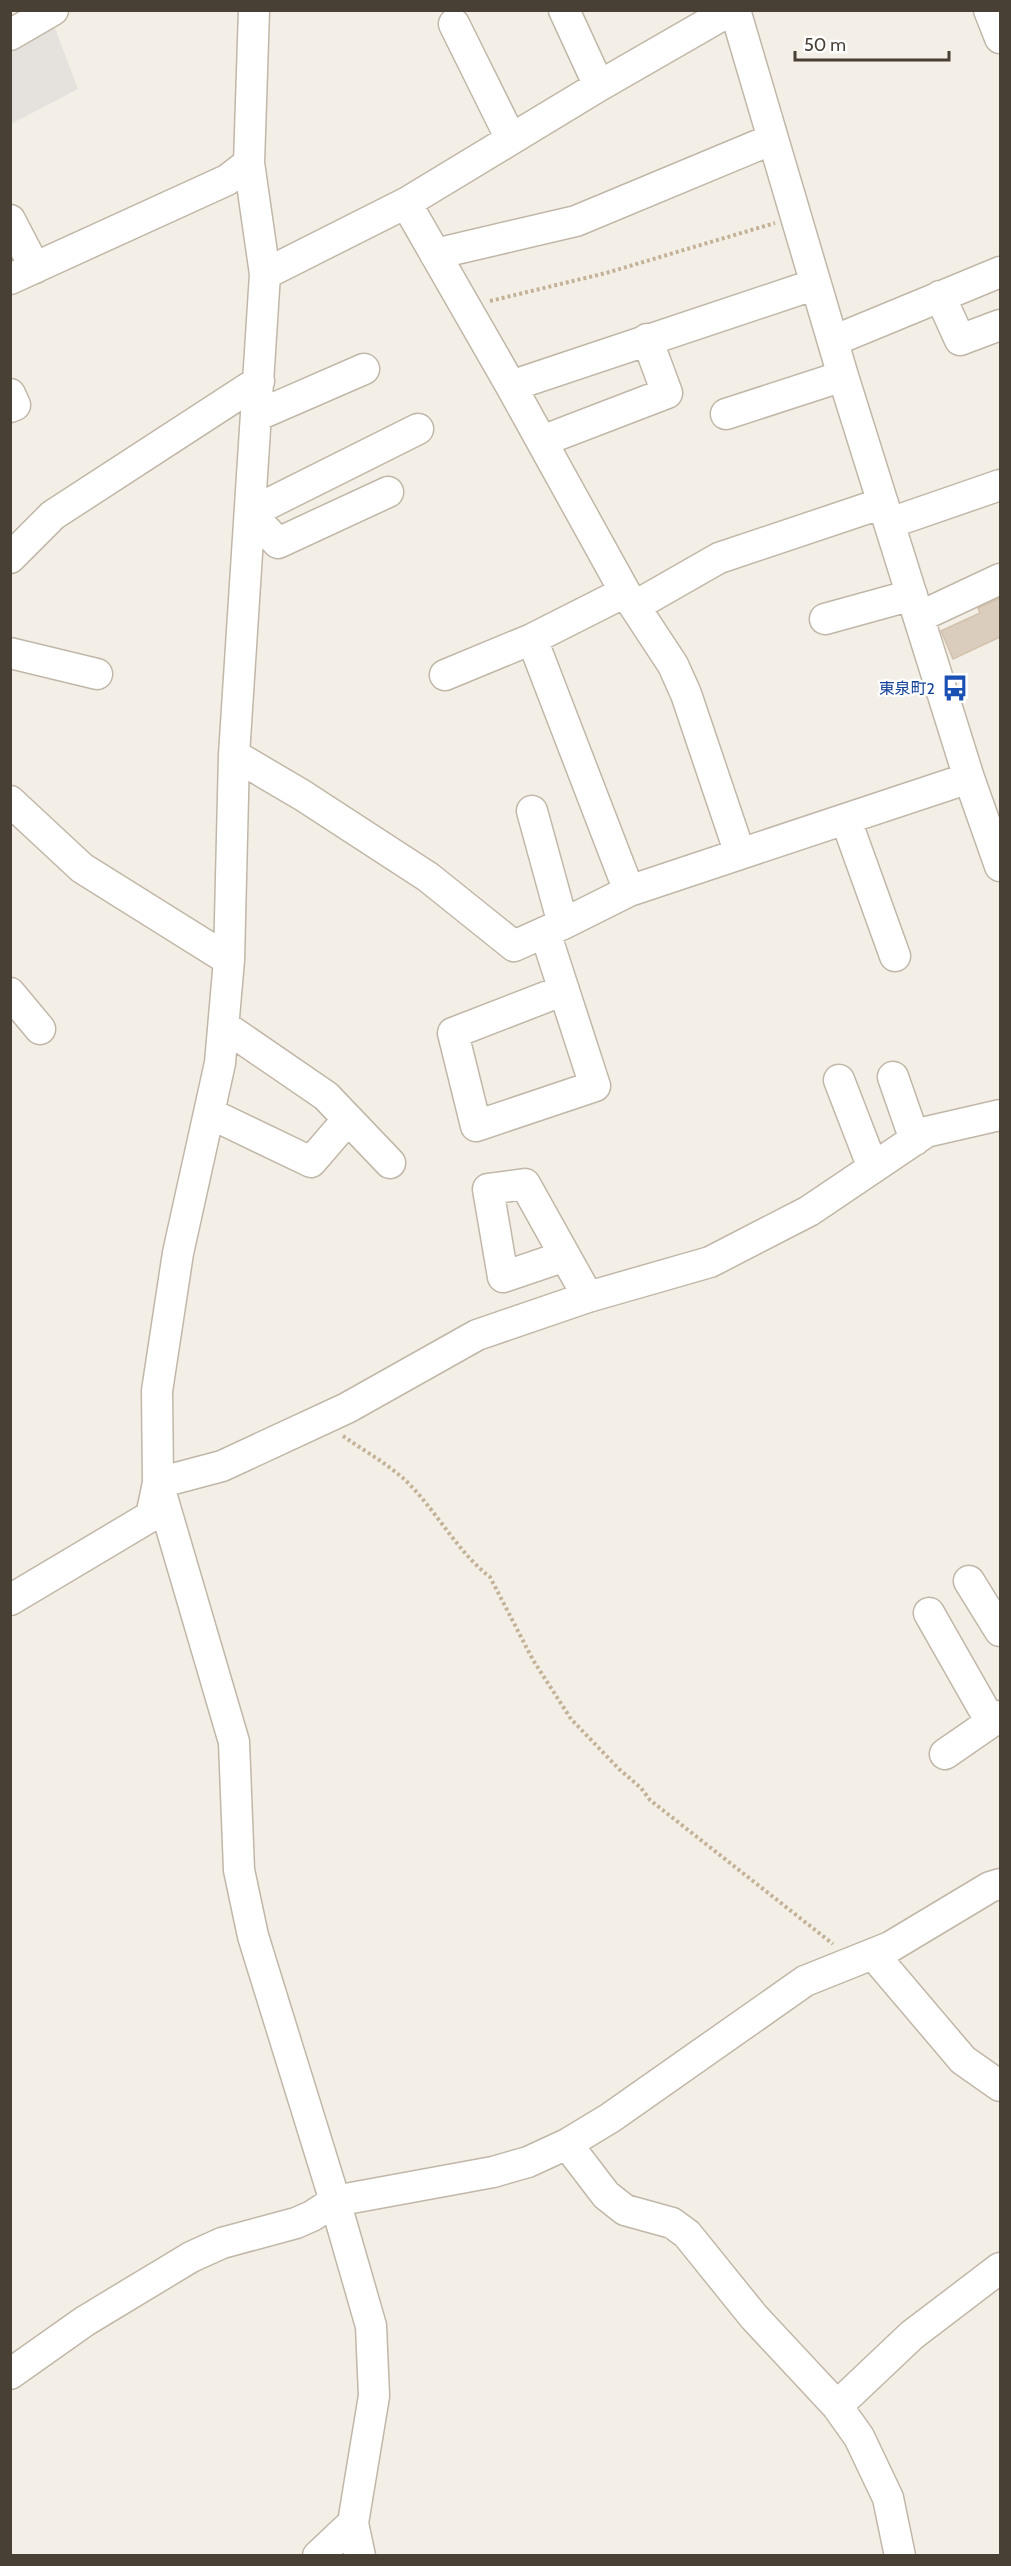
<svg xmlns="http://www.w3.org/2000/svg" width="1011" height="2566" font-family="Cabin,'Noto Sans JP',sans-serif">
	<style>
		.parking { fill: #e5e2de }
		.building { fill: #dacdbd; stroke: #d2c2ad; stroke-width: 1.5 }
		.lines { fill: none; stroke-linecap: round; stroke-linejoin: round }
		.minor-casing { stroke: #c1b7a8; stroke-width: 33 }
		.path { stroke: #c4b298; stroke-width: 4; stroke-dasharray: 3 3; stroke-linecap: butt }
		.minor { stroke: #fff; stroke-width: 30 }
		.labels { text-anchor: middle; stroke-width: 4.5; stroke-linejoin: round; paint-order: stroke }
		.transit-label { font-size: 16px; fill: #164399; stroke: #fff; text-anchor: end }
	</style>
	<rect width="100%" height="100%" fill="#f4efe6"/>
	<path class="parking" d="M53,23l25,66 -67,35v-77z"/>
	<path class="building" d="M1000,598v39l-47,22 -12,-28 39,-18 -2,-5z"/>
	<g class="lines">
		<g class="minor-casing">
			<path id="minor" d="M254,10l-5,153 16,111 -31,481 -5,205 -9,103 -42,190 -21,138 1,92 76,259 5,128 14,66 82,265 36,125 3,70 -21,127 7,33
				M564,10l35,76
				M735,10l108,366 126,402 31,88
				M989,10l11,28
				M454,24l57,115
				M10,35l43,-25
				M406,203l105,183 305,-102
				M10,220l25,48
				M435,254l141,-33 197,-82
				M265,274l141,-71 193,-117 132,-76
				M10,279l217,-99 22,-17
				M940,296l20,44 40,-15
				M833,341l167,-69
				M10,394l5,11 -5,2
				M726,414l117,-38
				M256,416l108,-47
				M542,441l125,-48 -20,-54
				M388,492l-110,51 -28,-30 168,-84
				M890,523l110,-38
				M10,558l43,-43 206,-134
				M625,592l48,73 13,29 54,160 -111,37
				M635,606l84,-48 164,-55
				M919,617l81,-38
				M825,619l87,-24
				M532,639l97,252 -66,33 -31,-113
				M10,653l87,21
				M445,675l87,-36 93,-47 -114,-206
				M234,755l68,40 126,82 86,69 49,-22
				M10,801l72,67 147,92
				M846,820l49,136
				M740,854l229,-76
				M545,932l50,154 -119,40 -23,-93 111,-43
				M10,993l30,36
				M224,1026l102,70 64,67
				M893,1077l22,63
				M839,1080l34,88
				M209,1113l102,49 37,-43
				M565,1256l-62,21 -15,-88 37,-5 63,113
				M969,1581l31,50
				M10,1600l141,-84 7,-33 64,-17 125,-58 130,-73 111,-38 122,-35 99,-51 117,-79 74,-17
				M929,1613l62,109
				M945,1754l55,-38
				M873,1954l90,106 37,26
				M567,2144l39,51 19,15 47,13 15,11 67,83 83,89 22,31 29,61 12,58
				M10,2374l75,-53 106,-64 31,-14 74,-20 16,-7 23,-15 158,-29 35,-10 39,-18 43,-26 195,-137 85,-34 100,-60 10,-3
				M837,2406l75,-71 88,-67
				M318,2556l35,-33"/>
		</g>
		<path class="path" d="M490,301l116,-28 169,-50
			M343,1436c20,14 43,27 61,43 31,29 53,73 86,98l43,83 38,59 48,50 22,19 9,12 183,144"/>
		<use href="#minor" class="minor"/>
	</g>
	<defs>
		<g id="bus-bare" transform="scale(2.07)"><path d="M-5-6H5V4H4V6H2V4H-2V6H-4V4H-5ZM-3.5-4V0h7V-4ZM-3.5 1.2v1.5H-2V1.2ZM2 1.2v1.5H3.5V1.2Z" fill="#1a4fb4" stroke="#fff" stroke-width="2.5" paint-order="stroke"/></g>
	</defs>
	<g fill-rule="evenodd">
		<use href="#bus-bare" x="955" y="688"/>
	</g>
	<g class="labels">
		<g class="transit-label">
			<text x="935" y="694">東泉町2</text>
		</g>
	</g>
	<rect width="1011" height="2566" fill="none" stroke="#483f35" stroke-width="24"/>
	<path d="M795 51v9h154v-9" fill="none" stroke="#483f35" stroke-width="3"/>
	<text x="804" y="51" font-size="18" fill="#483f35" stroke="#ffffff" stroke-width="4.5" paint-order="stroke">50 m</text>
</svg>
